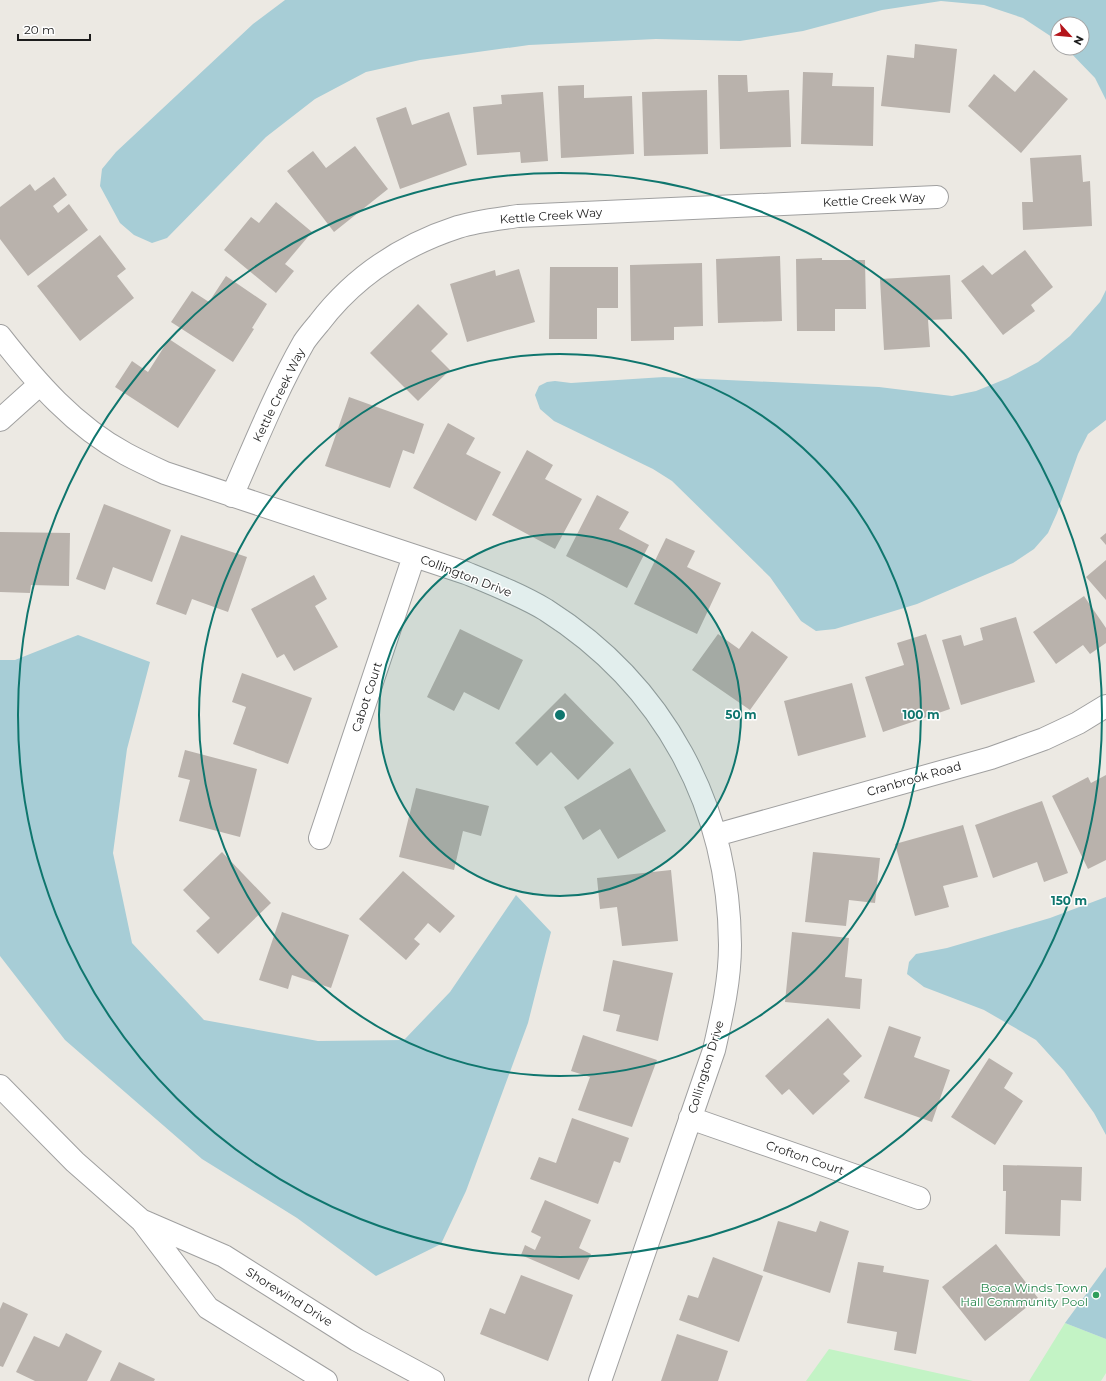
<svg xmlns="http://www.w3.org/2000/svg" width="1106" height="1381" font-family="Montserrat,sans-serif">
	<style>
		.park { fill: #c3f3c5 }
		.water { fill: #a7cdd6 }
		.building { fill: #b9b2ac }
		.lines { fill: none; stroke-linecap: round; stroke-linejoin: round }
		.minor-casing { stroke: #a0a0a0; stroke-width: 24 }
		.minor { stroke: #fff; stroke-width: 22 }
		.ring { fill: none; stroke: #0f766e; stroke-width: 2 }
		.leisure-dot { fill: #2e9e5b; stroke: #fff; stroke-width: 1.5 }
		.labels { text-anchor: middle; stroke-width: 3; stroke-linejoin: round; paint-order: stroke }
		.street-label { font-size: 12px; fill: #1c1c1c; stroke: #fff }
		.leisure-label { font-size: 12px; fill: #27864d; stroke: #fff; text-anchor: end }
		.centre { fill: #0f766e; stroke: #fff; stroke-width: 2 }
		.ring-label { font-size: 12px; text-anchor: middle; font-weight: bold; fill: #0f766e; stroke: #fff; stroke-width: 3; stroke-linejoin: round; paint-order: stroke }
	</style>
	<rect width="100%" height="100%" fill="#ece9e3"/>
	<path class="park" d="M1065,1323l41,16v34l-5,8h-72z
		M829,1349l144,32h-167z"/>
	<path class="water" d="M285,0h821v100l-11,-22 -29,-30h16v-24h-24v17l-35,-23 -39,-13 -43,-4 -59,9 -79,21 -63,10 -84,-2 -127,6 -109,15 -54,12 -51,27 -49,38 -99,101 -15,5 -18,-8 -14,-12 -20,-37 2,-17 14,-17 137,-128z
		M1106,290v130l-18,14 -10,20 -21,59 -9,20 -14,16 -21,14 -96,41 -82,25 -19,2 -15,-10 -31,-44 -98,-96 -19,-12 -99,-48 -14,-12 -5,-14 4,-9 8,-4 8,-1 16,2 93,-6 215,10 73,9 24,-5 32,-13 30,-16 32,-26 30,-34z
		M78,635l72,27 -23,87 -14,104 19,90 72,77 114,21 86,-1 46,-48 66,-97 35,37 -23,91 -62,168 -25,53 -65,32 -79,-58 -95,-59 -137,-119 -65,-84v-296h15z
		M1106,897v238l-12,-22 -30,-42 -28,-31 -52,-30 -60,-23 -17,-13 2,-12 7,-8 31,-6 103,-30z
		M1106,1267v72l-41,-16z"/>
	<path class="building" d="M915,44l42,5 -7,64 -69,-7 6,-51 27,3z
		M1034,70l34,29 -47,54 -53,-47 26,-32 21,18z
		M803,72l30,1 -1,13 42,1 -1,59 -72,-2z
		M718,75h29l1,17 41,-2 2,57 -71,2z
		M584,85v13l48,-2 2,58 -73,4 -3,-72z
		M707,90l1,64 -64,2 -2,-64z
		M543,92l5,69 -27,2 -1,-11 -43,3 -4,-48 29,-3 -1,-9z
		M406,107l6,18 37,-13 18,53 -67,24 -24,-71z
		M355,146l33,43 -54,43 -47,-61 26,-20 13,17z
		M1081,155l2,27 7,-1 2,45 -69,4 -1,-28h11l-3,-44z
		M54,177l13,18 -14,11 5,7 11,-9 19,26 -60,46 -28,-37v-32l30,-23 5,7z
		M276,202l36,30 -27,32 9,7 -18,22 -52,-43 27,-33 8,6z
		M100,235l26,34 -9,7 17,22 -54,43 -43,-55z
		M1025,250l28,37 -22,18 4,6 -32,24 -42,-54 22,-16 9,10z
		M780,256l2,65 -64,2 -2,-64z
		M822,258v2h43l1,49h-31v22h-38l-1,-72z
		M702,263l1,63 -29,1v13l-43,1 -1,-76z
		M550,267h68v41h-21v31h-48z
		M519,269l16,53 -68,20 -17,-58 45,-14 1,6z
		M950,275l2,44 -24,1 2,27 -46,3 -4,-71z
		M226,276l41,28 -15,24 2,1 -21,33 -62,-40 21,-31 17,11z
		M418,304l30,30 -17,17 19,19 -32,31 -48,-48z
		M169,339l47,31 -38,58 -63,-41 17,-26 16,11z
		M349,397l75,27 -10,30 -11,-4 -13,38 -65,-22z
		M448,423l27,15 -9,16 35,18 -25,49 -63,-33z
		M527,450l26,15 -8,14 37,20 -27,50 -63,-34z
		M597,495l32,17 -10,17 30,16 -22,43 -61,-32z
		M104,504l67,26 -19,52 -39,-15 -8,23 -29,-11z
		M0,532l70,1 -1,53 -38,-1 -1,8 -30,-1z
		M1106,533v12l-6,-7z
		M181,535l66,22 -19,55 -36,-13 -6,16 -30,-11z
		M666,538l29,13 -8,16 34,16 -24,51 -63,-30z
		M1106,560v40l-20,-23z
		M314,575l13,24 -12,7 23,41 -44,24 -10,-17 -7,4 -26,-49z
		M1084,596l22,32v15l-16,11 -7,-9 -27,19 -23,-32z
		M1016,617l19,65 -74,23 -19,-65 19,-5 3,11 19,-6 -3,-12z
		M460,629l63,31 -24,50 -35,-18 -10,19 -27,-14z
		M752,631l36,26 -38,53 -58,-40 26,-36 21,15z
		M926,634l24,75 -67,23 -18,-55 39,-12 -7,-22z
		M242,673l70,25 -24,66 -55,-20 13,-37 -14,-5z
		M852,683l14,54 -68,19 -14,-55z
		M565,693l49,50 -36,37 -27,-28 -14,14 -22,-23z
		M185,750l72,19 -17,68 -61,-16 11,-41 -12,-3z
		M630,768l36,63 -48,28 -18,-30 -17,11 -19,-33z
		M1106,775v85l-18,9 -36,-73 36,-19 3,6z
		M416,788l73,18 -8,30 -18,-5 -9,39 -55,-13z
		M1042,801l26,72 -24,9 -7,-20 -44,16 -18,-53z
		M963,825l15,52 -35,9 6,21 -34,9 -20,-72z
		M222,852l49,51 -53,51 -22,-23 14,-13 -27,-28z
		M813,852l67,6 -5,45 -26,-3 -3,26 -41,-4z
		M671,870l7,71 -56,5 -5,-39 -17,2 -3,-31z
		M403,871l52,45 -15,17 -12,-10 -14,16 6,5 -14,16 -47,-41z
		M282,912l67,23 -18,53 -39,-13 -4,14 -29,-9z
		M792,932l57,6 -4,39 17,2 -2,30 -75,-7z
		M613,960l60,13 -15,68 -42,-10 4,-16 -17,-4z
		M828,1018l34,38 -19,18 7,7 -37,34 -24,-26 -7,6 -17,-19z
		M889,1026l32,11 -7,20 36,13 -18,52 -68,-24z
		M583,1035l74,25 -25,67 -54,-17 12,-33 -19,-6z
		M989,1058l24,15 -9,15 19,13 -28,44 -44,-28z
		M572,1118l57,20 -9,25 -6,-2 -16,43 -68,-25 9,-22 17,6z
		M1003,1165l79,2 -1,34 -20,-1 -1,36 -55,-2 1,-43h-3z
		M545,1200l46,20 -12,28 12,6 -12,26 -58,-25 4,-10 10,5 6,-13 -10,-5z
		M778,1221l38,11 4,-11 29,10 -19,62 -67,-22z
		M996,1244l42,54 -53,43 -43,-54z
		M713,1257l50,19 -24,66 -60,-22 9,-25 10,3z
		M858,1262l26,4 -1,6 46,8 -13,74 -22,-4 3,-18 -50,-9z
		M521,1275l52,20 -25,66 -68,-27 10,-26 15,6z
		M3,1302l25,12 -25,53 -3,-1v-57z
		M66,1333l36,18 -15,30h-52l-19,-9 18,-36 25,11z
		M677,1334l51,17 -10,30h-57z
		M119,1362l36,17 -1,2h-44z"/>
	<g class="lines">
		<g class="minor-casing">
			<path id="minor" d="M0,336c36,46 74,90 126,118 13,7 26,13 39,19l301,100c27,11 55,22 80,37 118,75 183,196 184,335 0,36 -8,70 -16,105l-114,331
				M0,420l39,-35
				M232,496c23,-52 44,-105 72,-154 4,-6 10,-13 15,-19 35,-46 84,-78 139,-96 19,-6 40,-8 60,-11l419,-19
				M716,835l275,-77 53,-19 34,-16 28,-17
				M320,838l94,-282
				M0,1086l75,76 67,59 66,87 118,73
				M690,1118l229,80
				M143,1221l81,35 133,84 76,41"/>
		</g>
		<use href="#minor" class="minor"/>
	</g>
	<circle cx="560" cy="715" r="181" fill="#0f766e" fill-opacity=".12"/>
	<g class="ring">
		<circle cx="560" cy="715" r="181"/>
		<circle cx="560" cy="715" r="361"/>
		<circle cx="560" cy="715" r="542"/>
	</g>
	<circle class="leisure-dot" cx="1096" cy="1295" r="4"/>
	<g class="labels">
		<g class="street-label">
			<text transform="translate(874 200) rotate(-3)" y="4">Kettle Creek Way</text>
			<text transform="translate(551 216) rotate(-4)" y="4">Kettle Creek Way</text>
			<text transform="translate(279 395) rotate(-64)" y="4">Kettle Creek Way</text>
			<text transform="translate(466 576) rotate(21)" y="4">Collington Drive</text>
			<text transform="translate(367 697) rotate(-72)" y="4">Cabot Court</text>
			<text transform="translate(914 779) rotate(-16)" y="4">Cranbrook Road</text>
			<text transform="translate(706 1067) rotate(-73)" y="4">Collington Drive</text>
			<text transform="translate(805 1158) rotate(19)" y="4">Crofton Court</text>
			<text transform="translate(289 1297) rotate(32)" y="4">Shorewind Drive</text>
		</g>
		<g class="leisure-label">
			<text x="1088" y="1292">Boca Winds Town<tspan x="1088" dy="14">Hall Community Pool</tspan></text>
		</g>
	</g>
	<circle cx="560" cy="715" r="6" class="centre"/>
	<g class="ring-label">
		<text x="741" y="719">50 m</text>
		<text x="921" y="719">100 m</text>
		<text x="1069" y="905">150 m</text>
	</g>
	<g transform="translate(1070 36) rotate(117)"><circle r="19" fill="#ffffff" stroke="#a4a4a4"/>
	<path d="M0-3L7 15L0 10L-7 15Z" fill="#b4151b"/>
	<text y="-6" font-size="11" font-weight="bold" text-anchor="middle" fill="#1c1c1c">N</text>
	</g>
	<path d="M18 34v6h72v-6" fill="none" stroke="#1c1c1c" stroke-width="2"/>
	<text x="24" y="34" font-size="12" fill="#1c1c1c" stroke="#ffffff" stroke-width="3" paint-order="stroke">20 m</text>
</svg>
